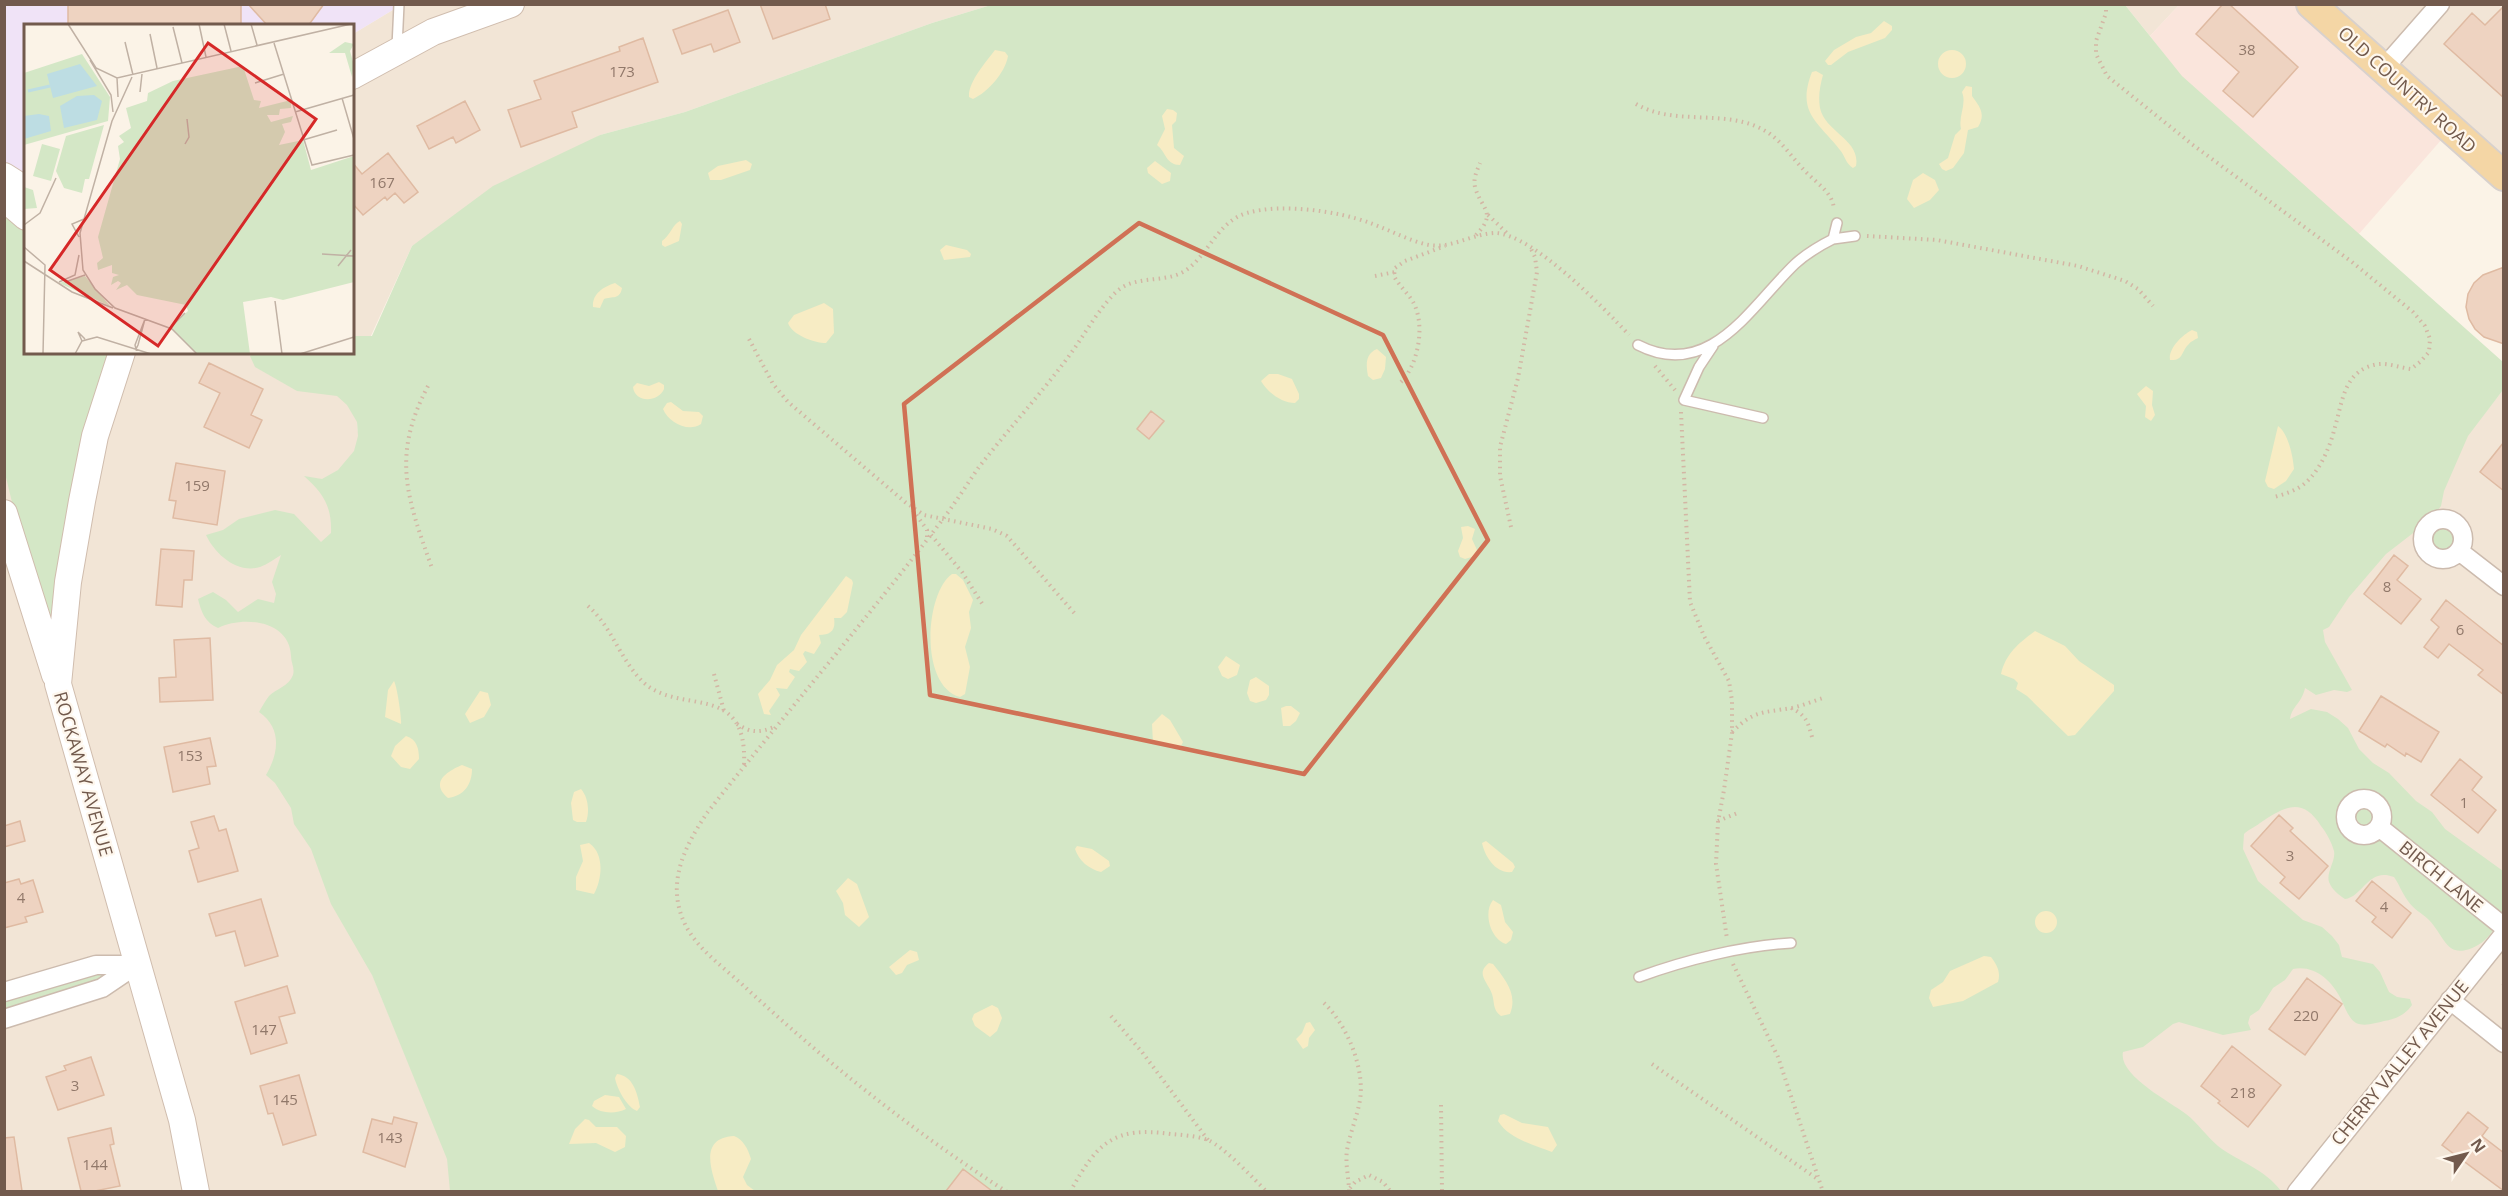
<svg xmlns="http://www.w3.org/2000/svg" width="2508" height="1196" font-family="'Open Sans',sans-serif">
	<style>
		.residential { fill: #f2e5d6 }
		.commercial { fill: #fae5dc }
		.education { fill: #f0e3f7 }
		.green { fill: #d4e7c6 }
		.sand { fill: #f7ecc4 }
		.building { fill: #eed3c1; stroke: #dfbaa2; stroke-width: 1.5 }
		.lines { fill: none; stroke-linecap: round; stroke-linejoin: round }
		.lane-casing { stroke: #ccbbae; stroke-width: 12 }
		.street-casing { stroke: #ccbbae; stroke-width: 21 }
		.secondary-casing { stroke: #d0bdae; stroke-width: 28 }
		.primary-casing { stroke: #d8d1cd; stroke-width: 32 }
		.path { stroke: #d3b6a4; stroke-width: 4; stroke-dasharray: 1.5 4.5; stroke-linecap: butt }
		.lane { stroke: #fff; stroke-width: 9 }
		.street { stroke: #fff; stroke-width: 18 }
		.secondary { stroke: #fff; stroke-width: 26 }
		.primary { stroke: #f4d6a5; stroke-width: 28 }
		.marked { fill: none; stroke: #d07155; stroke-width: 4.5; stroke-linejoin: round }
		.labels { text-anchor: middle; stroke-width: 4.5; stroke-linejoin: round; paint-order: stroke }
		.number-label { font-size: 15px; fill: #91786a }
		.street-label { font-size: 18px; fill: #725a4d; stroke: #fef7ed }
		.inset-river { fill: none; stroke: #bddde3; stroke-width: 3 }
		.inset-road { fill: none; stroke: #c0b1a4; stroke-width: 1.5 }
		.view { fill: #d62828; fill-opacity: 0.15; stroke: #d62828; stroke-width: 3 }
		.inset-edge { fill: none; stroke: #725a4d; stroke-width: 3 }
	</style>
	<rect width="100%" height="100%" fill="#fbf3e7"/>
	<path class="residential" d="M401,5h590l-59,18 -247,89 -85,23 -188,111 -54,118 -1,58 3,32 -14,457 115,280h-456l-1,-1021 22,182h326l1,-318z
		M2125,5h54l-29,31z
		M2306,5h197v174z
		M2503,390v801h-232l-169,-135 210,-422z"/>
	<path class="commercial" d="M2179,5h127l143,126 -91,104 -177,-159 -31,-40z"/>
	<path class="education" d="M4,5h397l-48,29 -1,-8h-326l-1,159 -20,-15z"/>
	<path class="green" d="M991,5h1134l57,71 321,286v28l-35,46 -24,55 -3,15 -11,14 -44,34 -37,43 -20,30 -6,3 2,12 27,48 -5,2 -13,-2 -18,5 -11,-7c-3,15 -13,18 -15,31l21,-10 16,3 11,7 10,9 11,21 14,14 16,10 27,28 16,11 13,17 58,42v48c-10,8 -12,19 -25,26 -31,17 -32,-7 -49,-25 -7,-7 -16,-11 -21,-19 -6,-8 -9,-17 -14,-24 -26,-10 -30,19 -49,22 -6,-4 -13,-9 -16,-17 -3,-10 7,-21 5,-31 -2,-8 -8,-19 -13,-25 -19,-30 -37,-19 -61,-3 -5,4 -11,6 -16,11l-1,15 15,32 45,39 19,7 10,9 7,9 3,12 31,7 7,8 9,20 8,5 13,2 2,6c-7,10 -16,14 -28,16 -8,2 -20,6 -28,2 -8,-5 -11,-16 -15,-24 -10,-19 -26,-34 -48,-30l-8,11 -12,8 -14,22 -9,6 -2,7 3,7 -28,5 -44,-13 -6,2 -30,23 -20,5c-5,23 46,49 63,62 12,9 20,22 32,32 21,16 47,23 63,45h-1831l-3,-32 -75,-184 -41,-71 -20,-55 -17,-25 -3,-16 -16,-25 -9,-8c13,-22 16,-47 -7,-63 3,-5 6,-11 10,-16 7,-7 20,-10 24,-21 2,-7 -2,-12 -2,-19 -1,-35 -47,-41 -73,-28 -13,-5 -17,-17 -20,-29l15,-7 13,8 12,12 20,-13 16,4 2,-9 -4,-12 9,-27c-7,4 -13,9 -21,12 -23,7 -45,-13 -54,-32l17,-5 16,-11 36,-9 19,4 27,28 10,-9c1,-27 -8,-40 -27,-57l18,3 16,-9 16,-19 4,-15 -1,-14 -10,-17 -10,-9 -40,-5 -42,-24 -5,-11 3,-3 99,-1 1,-16h19l40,-90 81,-60 107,-51 85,-23 247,-89z
		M4,205l21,19 1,128 86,1c-8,21 -17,42 -23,64 -21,71 -31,145 -37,218l-24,-66 -23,-96z
		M2426 539a17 17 0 1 1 34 0a17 17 0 1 1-34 0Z
		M100,972l7,3 -5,5 -97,29v-8z"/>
	<path class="sand" d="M1884,21l8,5v4l-7,8 -37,14 -17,13h-3l-3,-4 9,-11 22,-13 15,-4z
		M1938 64a14 14 0 1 1 28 0a14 14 0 1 1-28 0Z
		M995,50l10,2 3,4c-3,17 -20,36 -35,43l-4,-2c-1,-15 17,-35 26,-47z
		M1816,71l7,4c-3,11 -5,21 -3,33 5,24 41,32 36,58l-3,2c-7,-4 -8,-12 -13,-18 -22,-28 -44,-37 -28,-78z
		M1966,86l6,1v9c8,11 14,18 6,31l-10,3 -4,23 -11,15 -7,3 -4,-2 -3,-5 9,-6 7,-23 6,-6c-3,-13 6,-24 1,-37z
		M1167,109l6,1 4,3 -1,8 -4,4 2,23 10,8 -4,9c-14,0 -14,-13 -23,-20l8,-16 -3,-13z
		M746,160l6,4 -2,6 -29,10h-11l-2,-7 10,-7z
		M1155,161l16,12 -1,8 -8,3 -14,-11 -1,-5z
		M1923,173l12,7 4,10 -9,10 -16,8 -7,-9 6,-19z
		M680,221l2,3 -3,17 -14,6 -3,-2v-4c8,-5 10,-16 18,-20z
		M946,245l21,5 4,4 -1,3 -26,3 -4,-10z
		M615,283l7,5c-2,12 -10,8 -18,11l-4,9 -7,-1c-1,-13 10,-20 22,-24z
		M824,303l9,6 1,24 -8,10c-12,0 -34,-8 -38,-20l6,-8z
		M2192,330l5,2 1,6c-2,1 -8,4 -9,6 -8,7 -5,17 -19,16 -2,-11 12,-25 22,-30z
		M1377,349l9,8 -1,12 -4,9 -8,2 -5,-4c-2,-11 -3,-22 9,-27z
		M1269,374h9l14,5 7,15v5l-4,4c-13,0 -28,-11 -34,-22z
		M659,382l5,3v4c-5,13 -29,15 -31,-2l4,-4 12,3z
		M2146,386l7,5 -1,14 3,10 -4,6 -6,-4 1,-11 -9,-12z
		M671,402l12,9 16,1 4,4 -2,8c-13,9 -33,-2 -38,-15l4,-6z
		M2278,426c10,7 15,30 16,43l-8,12 -12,8 -6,-2 -3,-6z
		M1468,526l7,3 -3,10 5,11 -2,6 -10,3 -5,-2 -2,-6 5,-13 -2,-11z
		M952,574h4l7,6 10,20 -4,12 2,16 -6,19 5,20 -5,27 -5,3c-41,-11 -35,-104 -8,-123z
		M846,576l6,4 1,3 -6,29 -6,6h-7c2,12 -3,17 -15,17l2,8 -7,11 -9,-3 -2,3 4,8 -8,9 -9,-2 -1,3 6,5 -8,12 -11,-1 4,7 -11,16 2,4 -7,-1 -6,-20 12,-14 7,-15 17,-15 7,-15z
		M2035,631l30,15 14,15 35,24v6l-39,44 -7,1 -41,-40 -11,-7 2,-6 -4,-4 -13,-5c5,-21 18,-31 34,-43z
		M1226,656l14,9 -3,10 -9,4 -6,-3 -4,-9z
		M1256,677l13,9v9l-3,5 -10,3 -6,-2 -3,-8 3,-13z
		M394,681c3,5 8,38 7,43l-16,-7 3,-27z
		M480,691l8,2 3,12 -7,12 -14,6 -5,-9z
		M1286,706h5l9,7 -4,8 -6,5h-7l-2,-18z
		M1162,714l8,6 13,22 -3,6h-7l-20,-5 -1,-19z
		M406,736c11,3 13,13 13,23l-9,10 -9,-2 -10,-11 4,-10z
		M462,765l10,4c0,15 -8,27 -24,29 -19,-16 0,-27 14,-33z
		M581,789c7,8 9,22 5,33h-9l-4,-2 -2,-17 3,-11z
		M1486,841l27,22 2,4 -3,5c-16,2 -27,-15 -30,-29z
		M589,843c16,11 13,36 5,51l-18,-4v-13l7,-16 -3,-16z
		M1077,846l15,3 17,12 1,5 -9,6c-12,-3 -22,-11 -26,-23z
		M848,878l9,6 12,33 -10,10 -14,-12 -2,-12 -7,-12z
		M1493,900l8,5 4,17 8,10 -2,8 -5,4c-16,-5 -23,-32 -13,-44z
		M2035 922a11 11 0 1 1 22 0a11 11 0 1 1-22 0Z
		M910,950l7,2 2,8 -12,5 -5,8 -6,2 -7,-8z
		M1984,956l7,1c6,8 10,15 7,25l-35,19 -30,6 -4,-9 2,-8 12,-8 7,-11z
		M1489,963l4,1c12,15 25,30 17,50l-9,2c-9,-7 -6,-13 -9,-22 -4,-12 -17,-20 -3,-31z
		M992,1005l6,3 4,10 -5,13 -7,6 -15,-11 -3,-7 2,-5z
		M1310,1022l5,8 -6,8 -1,8 -5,3 -7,-10 6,-6 4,-10z
		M617,1074c16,2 20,18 23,33l-3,4c-10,-4 -20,-22 -22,-33z
		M605,1095l14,2 7,12c-10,5 -25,5 -34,-3l2,-5z
		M1504,1114l18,9 26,4 9,18 -5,7c-18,-7 -43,-13 -54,-31l2,-6z
		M585,1119l4,1 7,7h21l9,9 -1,11 -10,5 -19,-9 -27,1 6,-15z
		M734,1136c9,3 14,13 17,23l-8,18 4,8 8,6h-37c-7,-21 -19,-53 16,-55z"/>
	<path class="building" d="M68,4h173v22h-173z
		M248,4h76l-16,22h-40z
		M760,4h65l5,15 -57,20z
		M2223,4h6l69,63 -45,50 -30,-26 16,-19 -43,-38z
		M2504,6v92l-60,-54 28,-31 13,12z
		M728,10l12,32 -26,10 -3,-8 -29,10 -9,-24z
		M643,38l15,44 -86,30 5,15 -56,20 -13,-37 33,-11 -7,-18 86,-30 -1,-4z
		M465,101l15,29 -24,13 -3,-6 -24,12 -12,-23z
		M388,153l30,39 -14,11 -9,-10 -8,7 -2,-3 -22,18 -11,-12v-41l10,12z
		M2504,267v77l-20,-7 -9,-8 -6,-10 -3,-12 2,-13 6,-11 9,-8z
		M209,363l54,26 -12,26 11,5 -13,28 -45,-21 16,-34 -21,-10z
		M1151,411l13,10 -15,18 -12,-10z
		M2504,442v49l-24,-19z
		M176,463l49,8 -8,54 -44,-7 3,-17 -7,-1z
		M161,549l33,2 -2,29h-8l-2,27 -26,-2z
		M2394,555l14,11 -11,14 24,19 -20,25 -37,-30z
		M2446,600l58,46v49l-26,-20 5,-5 -34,-26 -11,14 -14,-11 15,-20 -8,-7z
		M210,638l3,62 -53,2 -1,-24 17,-1 -2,-37z
		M2381,696l58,36 -18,30 -15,-9 -1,3 -18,-12 -2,3 -26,-16z
		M210,738l6,28 -9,1 3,17 -37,8 -9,-45z
		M2460,759l22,18 -10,13 24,20 -18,23 -47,-38z
		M2279,815l14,13 -3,3 38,35 -29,33 -19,-16 5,-6 -34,-31z
		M214,816l5,15 7,-2 12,42 -40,11 -9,-31 10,-3 -8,-26z
		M20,821l5,20 -21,6v-21z
		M19,879l2,5 12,-4 10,32 -18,5 2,5 -23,6v-45z
		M2372,881l39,32 -19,25 -20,-16 4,-5 -20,-16z
		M261,899l17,57 -33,10 -10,-35 -19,5 -7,-22z
		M2307,978l35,26 -37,51 -36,-26z
		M287,986l8,27 -16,4 8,26 -36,11 -16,-52z
		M2232,1046l49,39 -33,42 -30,-24 2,-2 -19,-15z
		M91,1057l13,38 -46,15 -12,-33 20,-7 -2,-4z
		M299,1075l17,60 -33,10 -10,-32 -5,1 -8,-28z
		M2468,1112l20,16 -6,8 22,17v38l-62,-46z
		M394,1117l23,6 -12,44 -42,-15 9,-33 20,5z
		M111,1128l3,16 -4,1 10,41 -25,5h-14l-13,-53z
		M14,1137l8,54h-18v-53z
		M963,1169l29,22h-46z"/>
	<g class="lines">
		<g class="lane-casing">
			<path id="lane" d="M397,47l2,-43
				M1837,223l-4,16 22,-3
				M1638,345c72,37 114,-40 157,-81 12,-11 24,-18 38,-25
				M1713,346l-14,21 -15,33 79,18
				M1639,977c46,-17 103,-31 152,-34"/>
		</g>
		<g class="street-casing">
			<path id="street" d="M2383,69l57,-65
				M2423 539a20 20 0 1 1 40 0a20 20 0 1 1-40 0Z
				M2459,551l45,35
				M2346 817a18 18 0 1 1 36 0a18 18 0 1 1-36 0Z
				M2379,827l125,100
				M4,992l92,-27h40l-34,23 -98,31
				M2450,1000l54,43
				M2297,1192l207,-258"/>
		</g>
		<g class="secondary-casing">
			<path id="secondary" d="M352,76l81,-44 78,-28
				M4,176l22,14
				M4,198l22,19
				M122,352l-27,84 -13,65 -14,81 -10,102 124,436 14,72
				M4,513l51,162"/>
		</g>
		<g class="primary-casing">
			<path id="primary" d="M2311,4l193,172"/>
		</g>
		<path class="path" d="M2106,4v9l-10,28v13l11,22 86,69 159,117 61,50 12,14 5,13 -1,13 -9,10 -9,7c-10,-1 -22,-6 -32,-5 -35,5 -36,36 -44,63 -5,20 -15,44 -31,57 -9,7 -19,10 -30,13
			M1636,104c41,24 94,2 134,30 14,10 23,25 35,37 12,13 28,21 29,39
			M1488,215l21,20
			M1476,235c22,-23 5,-26 -1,-48 -2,-9 2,-16 5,-24
			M1867,236l70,4 141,26 47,15 13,8 15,17
			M1375,276l20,-4
			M749,339l24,45 15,18 117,100 19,13 68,14 15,7 69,79
			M1655,366l20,24
			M1401,382c17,-17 25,-57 12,-80 -5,-9 -14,-16 -19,-26l1,-8 10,-7 40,-15
			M428,386c-37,70 -21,112 4,182
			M1681,412l9,190 14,34 25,45 3,20v32l-8,57 -6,32 -2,42 11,75
			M913,510l14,20v9
			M1511,527l-11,-51v-29l18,-69 19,-106 -2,-15 -5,-10
			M931,535l31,37 21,33
			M588,606c24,21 32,53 54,75 36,36 106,-2 102,84
			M714,674l10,37
			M1791,708c15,7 17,14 21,29
			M737,724c14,9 22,9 37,3
			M1732,732c22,-22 31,-19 59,-24 11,-2 22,-7 32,-10
			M1718,821l22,-9
			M1733,964l45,93 45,135
			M2504,985l-3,3 3,1
			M1324,1003c23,22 41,65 36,97 -3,17 -10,33 -13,50 -2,14 2,28 2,42
			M1111,1016l31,36 66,88
			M1652,1064l167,116
			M1441,1105l1,87
			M1350,1188l5,-6 14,-7 14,7 8,10
			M1007,1192c-93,-60 -180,-129 -261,-204 -21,-20 -50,-39 -62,-66 -18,-40 1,-76 23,-109 78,-99 160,-194 236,-294 13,-17 24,-35 36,-52 28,-36 59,-70 87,-107 16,-21 29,-46 48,-66 21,-22 53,-8 75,-26 21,-17 30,-47 58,-55 34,-10 91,-2 123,10 20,7 39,18 59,22 22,4 45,-12 67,-12 37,2 107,74 133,102
			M1070,1192c27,-49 43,-66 101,-58 12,1 26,2 37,6 16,7 45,38 59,52"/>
		<use href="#lane" class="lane"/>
		<use href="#street" class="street"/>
		<use href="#secondary" class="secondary"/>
		<use href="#primary" class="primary"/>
	</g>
	<path class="marked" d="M1139,223l244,112 105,205 -184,234 -374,-79 -26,-291z"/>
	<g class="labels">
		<g class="number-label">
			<text x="2247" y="55">38</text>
			<text x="622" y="77">173</text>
			<text x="382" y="188">167</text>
			<text x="197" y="491">159</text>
			<text x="2387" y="592">8</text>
			<text x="2460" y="635">6</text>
			<text x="190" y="761">153</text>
			<text x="2464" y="808">1</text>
			<text x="2290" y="861">3</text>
			<text x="21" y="903">4</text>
			<text x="2384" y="912">4</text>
			<text x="2306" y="1021">220</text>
			<text x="264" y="1035">147</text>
			<text x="75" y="1091">3</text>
			<text x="2243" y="1098">218</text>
			<text x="285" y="1105">145</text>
			<text x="390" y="1143">143</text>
			<text x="95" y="1170">144</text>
		</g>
		<g class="street-label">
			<text transform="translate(2407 90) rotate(42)" y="6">OLD COUNTRY ROAD</text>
			<text transform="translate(83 774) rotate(74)" y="6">ROCKAWAY AVENUE</text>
			<text transform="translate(2441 877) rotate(39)" y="6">BIRCH LANE</text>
			<text transform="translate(2400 1063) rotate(-51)" y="6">CHERRY VALLEY AVENUE</text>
		</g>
	</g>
	<g transform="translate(24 24)">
		<rect width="330" height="330" fill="#fbf3e7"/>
		<path d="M321,18l9,2 -4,7 4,14 -2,12 -7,-24h-16zM58,30l28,43 -2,24 -84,24v-72zM219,42l11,34 7,1 -2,7 32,-8v8l-11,1 -1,6h-12l4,7 22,-6 -2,6 -9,2 3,8 -6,13 24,-5 8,30 43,-14v126l-71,18 -12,-3 -28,5 7,52h-53l-26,-27 17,-16 -2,-6 -49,-10 -10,-10 -11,5 5,-7 -3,-2 -7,4 2,-8 6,-2 -7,-2v-8l-14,5 -1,-7 6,-5 -5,-21 22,-78 -2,-13 6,-4 -5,-6 12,-8 -5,-20 21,-7 1,-8 25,-12zM80,101l-15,54h-4l-3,14 -18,-5 -8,-17 10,-35zM18,120l18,5 -9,32 -18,-5zM0,163l9,3 4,18 -13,1zM61,252l25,30 -51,-23z" fill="#d4e7c6"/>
		<path d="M56,40l17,22 -44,12 -6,-24zM70,71l8,6 -5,19 -33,8 -4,-22 17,-10zM15,90l10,2 2,15 -27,8v-23z" fill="#bddde3"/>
		<path class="inset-river" d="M4,67l22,-5"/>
		<path class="inset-road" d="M44,0l28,44 21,10 234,-54M175,0l7,33M200,0l7,27M227,0l6,21M149,3l9,36M126,10l7,34M101,18l8,33M250,19l38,122 42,-10M66,36l21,35 2,17M108,53l-20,44 -32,112 3,37 12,19 20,19 57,21 25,25M93,54l1,19M231,59l29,-9M116,68l2,-18M318,74l12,41M271,88l59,-17M279,116l34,-10M161,120l4,-7 -2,-18M0,201l16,-12 16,-35M55,213l-7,-13 12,-5M0,223l21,18 -2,89M298,230l32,2M0,237l48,31 41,16M314,242l13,-16M35,258l16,-7 4,-20M41,258l20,-7M251,277l7,53M121,295l-7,26 -2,4 -1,-4zM146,304l15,-15M58,317l-4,-9 7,7M51,330l7,-13 15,-4 54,17M276,330l54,-17"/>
		<path class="view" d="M184,19l108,76 -158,227 -108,-76z"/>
		<rect width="330" height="330" class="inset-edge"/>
	</g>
	<rect width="2508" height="1196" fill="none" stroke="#725a4d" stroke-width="12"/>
	<g transform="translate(2466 1154) rotate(55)" stroke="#fef7ed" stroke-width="4.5" paint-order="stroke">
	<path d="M0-4.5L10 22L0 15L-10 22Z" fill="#725a4d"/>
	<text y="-9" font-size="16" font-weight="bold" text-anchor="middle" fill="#725a4d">N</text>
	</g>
</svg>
